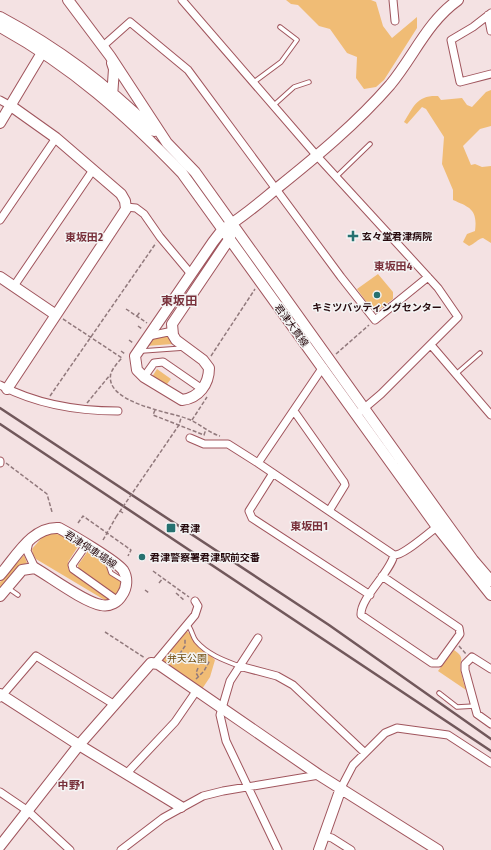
<svg xmlns="http://www.w3.org/2000/svg" width="491" height="850" font-family="'Fira Sans Condensed','Noto Sans JP',sans-serif">
	<style>
		.green { fill: #f0bc75 }
		.lines { fill: none; stroke-linecap: round; stroke-linejoin: round }
		.lane-casing { stroke: #a0555d; stroke-width: 5.5 }
		.street-casing { stroke: #a0555d; stroke-width: 9 }
		.secondary-casing { stroke: #a0555d; stroke-width: 12 }
		.path { stroke: #91797c; stroke-width: 1.5; stroke-dasharray: 4 2; stroke-linecap: butt }
		.lane { stroke: #fff; stroke-width: 3.5 }
		.street { stroke: #fff; stroke-width: 7 }
		.secondary { stroke: #fff; stroke-width: 10 }
		.rail { stroke: #71585b; stroke-width: 2.5 }
		.path-bridge { stroke: #91797c; stroke-width: 1.5; stroke-dasharray: 4 2; stroke-linecap: butt }
		.poi-dot { fill: #267170; stroke: #f4f4f4; stroke-width: 1.5 }
		.labels { text-anchor: middle; stroke-width: 3; stroke-linejoin: round; paint-order: stroke }
		.poi-label { font-size: 10px; font-weight: bold; fill: #26090d; stroke: #f4f4f4; text-anchor: start }
		.street-label { font-size: 10px; fill: #26090d; stroke: #f4f4f4 }
		.park-label { font-size: 10px; fill: #6f4a0a; stroke: #f4f4f4 }
		.neighbourhood-label { font-size: 11px; font-weight: bold; fill: #78313b; stroke: #f4f4f4 }
		.quarter-label { font-size: 12px; font-weight: bold; fill: #78313b; stroke: #f4f4f4 }
	</style>
	<rect width="100%" height="100%" fill="#f4e2e3"/>
	<path class="green" d="M286,0h85l5,2 7,24 9,12 25,-21v11l-33,52 -8,7 -12,2 -8,-11 1,-21 -10,-4 -17,-24 -11,-3 -21,-21 -7,-1z
		M491,90v36l-11,3 -17,17 8,19 4,-1 7,3 9,-1v77l-8,-5c-6,1 -8,6 -14,8l-6,-4 4,-8 8,-3c3,-22 -6,-24 -22,-31v-10l-11,-26 2,-27 -18,-28 -4,-2 -15,17 -3,-2c10,-16 13,-27 34,-26l3,4 21,-2 5,7 5,2 14,-15z
		M378,274l15,18v7l-16,12h-4l-16,-22z
		M163,336l5,1 5,7 -27,2 4,-7z
		M157,369l14,10 -4,5 6,4 -1,3 -20,-14z
		M52,533l9,2 18,10 -11,17v7l42,30 -4,2 -3,-2 -67,-40 -3,-5 -1,-5 12,-14z
		M88,551l17,11 5,13 11,6v8l-7,8 -11,-8 -2,-5 -22,-14 -1,-5z
		M24,555l3,8 -8,4 -19,22v-7z
		M186,630l29,30 -5,17 -8,12 -39,-25v-4z
		M454,650c13,9 4,10 7,21 1,7 3,13 5,19l-28,-19z"/>
	<g class="lines">
		<g class="lane-casing">
			<path id="lane" d="M254,82l27,-20 16,-22 -17,-13
				M274,105l20,-18 15,-5
				M336,177l34,-33
				M142,351l42,-3
				M456,374l24,-21
				M107,561l4,12 13,8
				M8,588l10,7
				M187,624c5,5 5,12 9,17 11,13 27,19 43,25
				M439,693l18,14 18,-1"/>
		</g>
		<g class="street-casing">
			<path id="street" d="M182,0l135,156 121,132 20,29 -77,77 -20,17
				M393,0l2,21
				M491,13l-18,14 -22,13 9,42 31,-8
				M488,15l3,16
				M103,46l27,-24 58,48 153,207 34,43 53,-43
				M0,100l11,6
				M126,207l10,1 8,6 16,23 31,37
				M0,220l56,-82
				M14,286l79,-116
				M149,336l19,-4 5,3
				M431,345l60,70
				M323,367l-65,96 136,92c9,1 34,-22 43,-28
				M144,377l10,-14 9,-1 39,27
				M0,385c36,19 77,26 118,26
				M294,411l50,71 1,3 -16,26
				M190,438l14,6h24l30,19
				M0,461v2
				M273,473l-24,38 3,7 118,77
				M29,541l-2,10 8,17
				M86,545l-14,20 1,4 45,32
				M382,576l77,52 1,6 -21,29h-7l-71,-48c-1,-17 29,-42 33,-60
				M258,638l-28,43 -10,34 6,26 52,109
				M155,663l40,-48 3,-9 -3,-5
				M239,666l38,10 16,9 72,68
				M491,669l-19,-12 -7,7v6l12,44 14,10
				M0,698l36,-42 79,49
				M127,773l48,-51 22,-32
				M341,788l12,-23 32,-32 12,-5 51,7 43,28
				M0,792l28,19 42,39
				M324,836l8,2 19,12
				M121,850l42,-32 40,-22 20,-5 96,-16"/>
		</g>
		<g class="secondary-casing">
			<path id="secondary" d="M68,0l42,56 57,87 28,29 249,348 29,40 18,21
				M0,17c60,32 105,67 154,114
				M0,27c71,39 126,88 182,146l255,354 54,68
				M112,63l2,6 -2,28
				M0,123l46,-77
				M231,224l-1,14 -58,86 1,11 3,5 27,20 6,8c0,16 -10,30 -27,32l-38,-23 -7,-7 -2,-14 78,-114 10,-13c19,-11 36,-26 53,-40 40,-32 81,-66 114,-104 24,-29 37,-63 68,-85
				M0,277l56,38
				M7,389l119,-180 -1,-8 -4,-7 -65,-56 -45,-32
				M0,575c16,-18 32,-49 59,-47 13,7 56,32 64,42 5,8 4,18 -1,25 -4,7 -12,12 -21,10 -17,-3 -49,-27 -66,-37l-13,2 -22,26
				M0,694l79,51 102,62
				M0,846l79,-101 72,-82 7,1 161,111 119,75
				M319,850l22,-62"/>
		</g>
		<path class="path" d="M126,309l21,14
			M137,316l3,-4
			M63,319l59,39c-4,4 -9,10 -11,15 -8,30 60,39 77,46 11,4 21,14 32,17
			M138,326l4,3
			M129,340l4,3
			M121,351l4,3
			M336,354l33,-29
			M211,356l44,-67
			M50,396l106,-153
			M87,403l23,-28
			M155,410l-2,5 51,20 2,-6
			M192,420l15,-23
			M6,463l41,31 5,18
			M120,511l3,2
			M78,523l5,-7 48,34 -3,6
			M103,540l13,-23
			M153,571l36,26
			M159,583l4,-5
			M145,590l4,3
			M176,593l9,8
			M105,632l40,26
			M459,646l7,8
			M173,664l12,-18v-7
			M198,668l-2,5 2,3
			M196,679l8,-8 6,-11"/>
		<use href="#lane" class="lane"/>
		<use href="#street" class="street"/>
		<use href="#secondary" class="secondary"/>
		<path class="rail" d="M0,408l329,217 162,114
			M0,424l491,327"/>
		<path class="path-bridge" d="M116,517l63,-92 2,-7"/>
	</g>
	<g class="poi-dot">
		<path d="M351 230h4v4h4v4h-4v4h-4v-4h-4v-4h4z"/>
		<circle cx="377" cy="295" r="4"/>
		<rect x="166" y="523" width="10" height="10" rx="2"/>
		<circle cx="142" cy="557" r="4"/>
	</g>
	<g class="labels">
		<g class="poi-label">
			<text x="362" y="240">玄々堂君津病院</text>
			<text x="377" y="311" text-anchor="middle">キミツバッティングセンター</text>
			<text x="180" y="532">君津</text>
			<text x="150" y="561">君津警察署君津駅前交番</text>
		</g>
		<g class="street-label">
			<text transform="translate(292 325) rotate(54)" y="4">君津大貫線</text>
			<text transform="translate(91 549) rotate(33)" y="4">君津停車場線</text>
		</g>
		<g class="park-label">
			<text x="187" y="662">弁天公園</text>
		</g>
		<g class="neighbourhood-label">
			<text x="84" y="241">東坂田2</text>
			<text x="393" y="270">東坂田4</text>
			<text x="309" y="530">東坂田1</text>
			<text x="71" y="789">中野1</text>
		</g>
		<g class="quarter-label">
			<text x="179" y="305">東坂田</text>
		</g>
	</g>
</svg>
